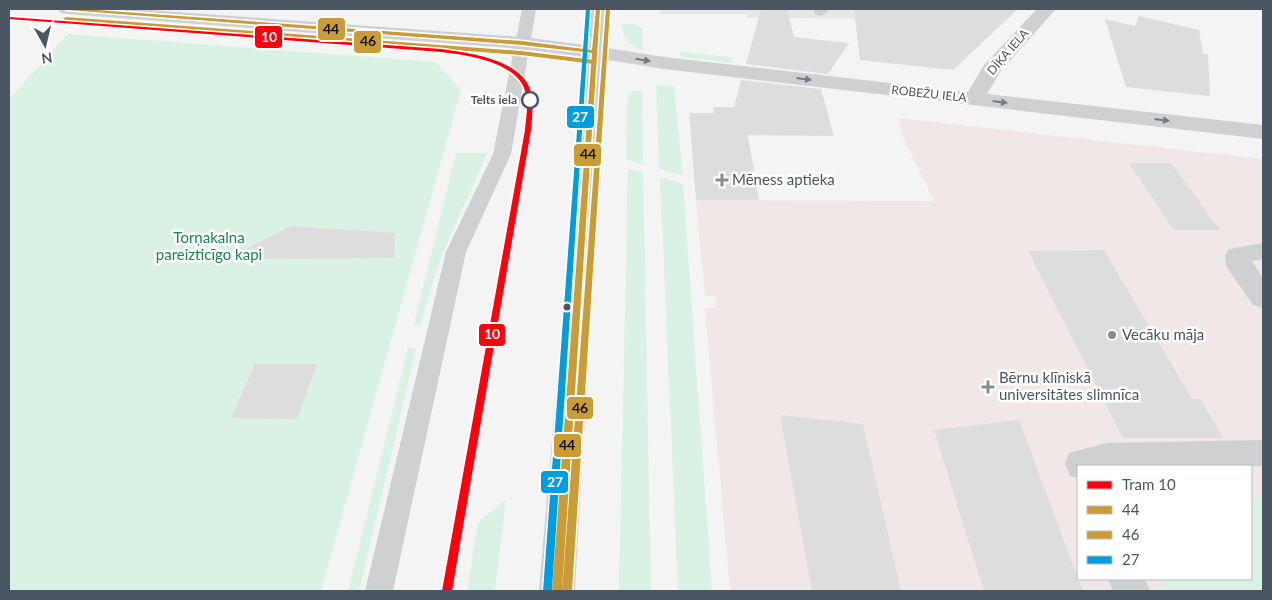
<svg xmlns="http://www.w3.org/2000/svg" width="1272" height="600" font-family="Lato,sans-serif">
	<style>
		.commercial { fill: #e8e7e3 }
		.medical { fill: #f1e7e6; fill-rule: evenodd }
		.green { fill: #d9f2e3 }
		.building { fill: #ddddde }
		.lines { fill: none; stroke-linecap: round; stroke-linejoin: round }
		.lane { fill: #ced0d2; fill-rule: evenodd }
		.street { fill: #ced0d2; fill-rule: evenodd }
		.secondary { fill: #ced0d4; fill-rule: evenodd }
		.bus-1-casing { stroke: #fff; stroke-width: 3 }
		.bus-2-casing { stroke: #fff; stroke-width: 3 }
		.bus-3-casing { stroke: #fff; stroke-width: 3 }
		.bus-1 { fill: #ca9c36; fill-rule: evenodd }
		.bus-2 { fill: #ca9c36; fill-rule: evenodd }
		.bus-3 { fill: #009de0; fill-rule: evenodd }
		.tram-1-casing { stroke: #fff; stroke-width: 3 }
		.tram-1 { fill: #ff000c; fill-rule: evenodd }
		.oneway { fill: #727b83 }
		.stop-dot { fill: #fff; stroke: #4a5661; stroke-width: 2.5 }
		.poi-dot { fill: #868d94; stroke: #fff; stroke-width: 2 }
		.bus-dot { fill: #4a5661; stroke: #fff; stroke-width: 2 }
		.labels { text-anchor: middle; stroke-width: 5; stroke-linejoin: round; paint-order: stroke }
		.far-street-label { font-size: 12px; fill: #4a5661; stroke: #fff }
		.far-stop-label { font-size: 12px; font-weight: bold; fill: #4a5661; stroke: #fff; text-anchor: end }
		.poi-label { font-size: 15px; fill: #4a5661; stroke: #fff; text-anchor: start }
		.park-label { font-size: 15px; fill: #17864f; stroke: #fff }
		.line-badge { stroke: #fff; stroke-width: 2 }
		.badge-label { font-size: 14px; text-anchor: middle; font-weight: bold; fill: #fff }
		.pale-badge-label { font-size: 14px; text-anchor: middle; font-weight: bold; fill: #111 }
	</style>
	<rect width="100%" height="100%" fill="#f4f4f4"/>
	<path class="commercial" d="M660,9h222l2,10 -137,-1 -1,-4h-86z"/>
	<path class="medical" d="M899,118l364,41v432h-533l-25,-283h12l-2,-12h-10l-9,-96 238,1 -30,-62 -4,-12zM1078,466h173v113h-173z"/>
	<path class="green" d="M622,24h12l8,4v23c-13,-6 -20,-12 -20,-27z
		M68,34l368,28 25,28 -140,501h-312v-492z
		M681,52l51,5v6l-52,-6z
		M656,85l18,1 9,90 -24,-7z
		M635,90l7,2 1,73 -17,-6 1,-57 2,-7z
		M456,153h31c-13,33 -30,65 -43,98 -10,24 -16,49 -23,74l-7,-1z
		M628,169l15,3 8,419h-32z
		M660,177l23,7 29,407h-34z
		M408,348l8,1 -55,234 -3,8h-10z
		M1263,497v94h-96l-4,-12h88v-80z
		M506,499l-11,92h-28l11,-68z"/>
	<path class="building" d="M761,9h26l7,28 55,6 -21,31 -82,-10z
		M854,9h164l-65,61 -93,-10z
		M1139,16l60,14 4,24h5l2,42 -84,-9 -21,-68 30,7z
		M741,80l80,9 13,47 -86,-1 11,65h-63l-7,-87h25l-1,-6h21z
		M1129,163h42l49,67h-46z
		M291,226l104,7 -1,25 -168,1z
		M1104,250l88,149h8l24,39h-101l-95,-187z
		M255,364h62l-20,55 -66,-1z
		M780,415l83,9 38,167h-89z
		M1019,420l59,159 6,12h-100l-50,-161z"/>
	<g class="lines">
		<path class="lane" d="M522,9h14l-25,145 -45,98 -73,339h-28l81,-339 47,-98z
			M813,9h14l1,3 -7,4 -5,-1z"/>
		<path class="street" d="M1037,9h19l-56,63 -13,22 276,31v14l-599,-70 -69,-11 -7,-2 -3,-4 3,-4 7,-2 69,11 304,35 16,-27z
			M1263,243v16l-11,2 11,18v29l-10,-3 -27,-39 -1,-11 4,-6z
			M1263,440v26h-185v12l-8,-2 -5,-13 4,-10 37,-10z
			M1108,579h37l5,12h-37z"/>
		<path class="secondary" d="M58,9h79l385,28 64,8 3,-36h18l-32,582h-36l46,-534 -63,-8 -455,-35 -6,-1z"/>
		<g class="bus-1-casing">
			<path id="bus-1" d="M65,9h18l439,32 70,9 4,-41h4l-38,582h-10l40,-538 -70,-8 -455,-35z"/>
		</g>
		<g class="bus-2-casing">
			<path id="bus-2" d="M606,9l4,1 -38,581h-10z
				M66,17l455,34 73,9 3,2 -3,2 -73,-9 -457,-35 -1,-1z"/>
		</g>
		<g class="bus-3-casing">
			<path id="bus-3" d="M586,9h4l-38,581 -1,1h-8z"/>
		</g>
		<use href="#bus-1" class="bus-1"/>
		<use href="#bus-2" class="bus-2"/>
		<use href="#bus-3" class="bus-3"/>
		<g class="tram-1-casing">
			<path id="tram-1" d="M9,17l432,32c28,4 81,10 90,43 3,12 1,25 0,38l-79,461h-10l83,-461c1,-13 4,-26 0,-39 -8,-29 -58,-36 -84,-39l-432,-33z"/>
		</g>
		<use href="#tram-1" class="tram-1"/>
	</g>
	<defs><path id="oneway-solid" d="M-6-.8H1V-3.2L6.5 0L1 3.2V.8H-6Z" transform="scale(1.25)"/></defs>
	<g class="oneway">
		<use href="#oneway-solid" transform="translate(643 60) rotate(9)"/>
		<use href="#oneway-solid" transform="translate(804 79) rotate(7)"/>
		<use href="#oneway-solid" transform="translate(1000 102) rotate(7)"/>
		<use href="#oneway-solid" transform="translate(1162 120) rotate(7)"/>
	</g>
	<circle class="stop-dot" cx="530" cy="100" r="8"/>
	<g class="poi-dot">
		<path d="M719.5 172.5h5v5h5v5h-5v5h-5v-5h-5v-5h5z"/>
		<circle cx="1112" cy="335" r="5"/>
		<path d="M985.5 379.5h5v5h5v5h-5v5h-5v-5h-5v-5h5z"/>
	</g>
	<circle class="bus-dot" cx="567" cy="307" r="4.5"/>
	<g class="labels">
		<g class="far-street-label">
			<text transform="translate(1008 52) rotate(-49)" y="4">DĪĶA IELA</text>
			<text transform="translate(929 94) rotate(6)" y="4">ROBEŽU IELA</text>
		</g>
		<g class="far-stop-label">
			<text x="517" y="104">Telts iela</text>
		</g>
		<g class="poi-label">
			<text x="732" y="185">Mēness aptieka</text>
			<text x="1122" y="340">Vecāku māja</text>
			<text x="999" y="383">Bērnu klīniskā<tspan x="999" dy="17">universitātes slimnīca</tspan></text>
		</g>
		<g class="park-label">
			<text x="209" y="243">Torņakalna<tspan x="209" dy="17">pareizticīgo kapi</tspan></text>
		</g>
	</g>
	<g class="line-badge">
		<rect x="317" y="17" width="29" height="24" rx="5" fill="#ca9c36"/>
		<rect x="254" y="25" width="29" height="24" rx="5" fill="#ff000c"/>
		<rect x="353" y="30" width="29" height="24" rx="5" fill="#ca9c36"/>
		<rect x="566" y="105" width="29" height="24" rx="5" fill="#009de0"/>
		<rect x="573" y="143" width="29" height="24" rx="5" fill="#ca9c36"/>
		<rect x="478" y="323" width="28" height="24" rx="5" fill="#ff000c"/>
		<rect x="566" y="396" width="28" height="24" rx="5" fill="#ca9c36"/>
		<rect x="553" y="433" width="29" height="25" rx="5" fill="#ca9c36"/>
		<rect x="540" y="470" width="29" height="24" rx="5" fill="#009de0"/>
	</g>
	<g class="badge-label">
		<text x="269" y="42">10</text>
		<text x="580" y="122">27</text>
		<text x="492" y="339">10</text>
		<text x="555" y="487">27</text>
	</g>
	<g class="pale-badge-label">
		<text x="331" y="34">44</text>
		<text x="368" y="46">46</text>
		<text x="588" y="159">44</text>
		<text x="580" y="413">46</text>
		<text x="567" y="450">44</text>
	</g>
	<rect width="1272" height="600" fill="none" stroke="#4a5661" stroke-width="20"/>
	<rect x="1077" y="465" width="175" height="115" fill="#ffffff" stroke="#b7bbc0"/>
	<rect x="1087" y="481" width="25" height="8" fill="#ff000c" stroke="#b7bbc0"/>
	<text x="1122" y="490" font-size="15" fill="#4a5661">Tram 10</text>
	<rect x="1087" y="506" width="25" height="8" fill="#ca9c36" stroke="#b7bbc0"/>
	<text x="1122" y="515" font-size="15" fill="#4a5661">44</text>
	<rect x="1087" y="531" width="25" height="8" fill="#ca9c36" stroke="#b7bbc0"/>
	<text x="1122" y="540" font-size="15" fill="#4a5661">46</text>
	<rect x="1087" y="556" width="25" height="8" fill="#009de0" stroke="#b7bbc0"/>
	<text x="1122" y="565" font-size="15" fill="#4a5661">27</text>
	<g transform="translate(45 45) rotate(172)" stroke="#ffffff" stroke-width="4" paint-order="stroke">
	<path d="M0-4L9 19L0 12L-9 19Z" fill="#4a5661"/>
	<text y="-8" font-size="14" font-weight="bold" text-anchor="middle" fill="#4a5661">N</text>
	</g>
</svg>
